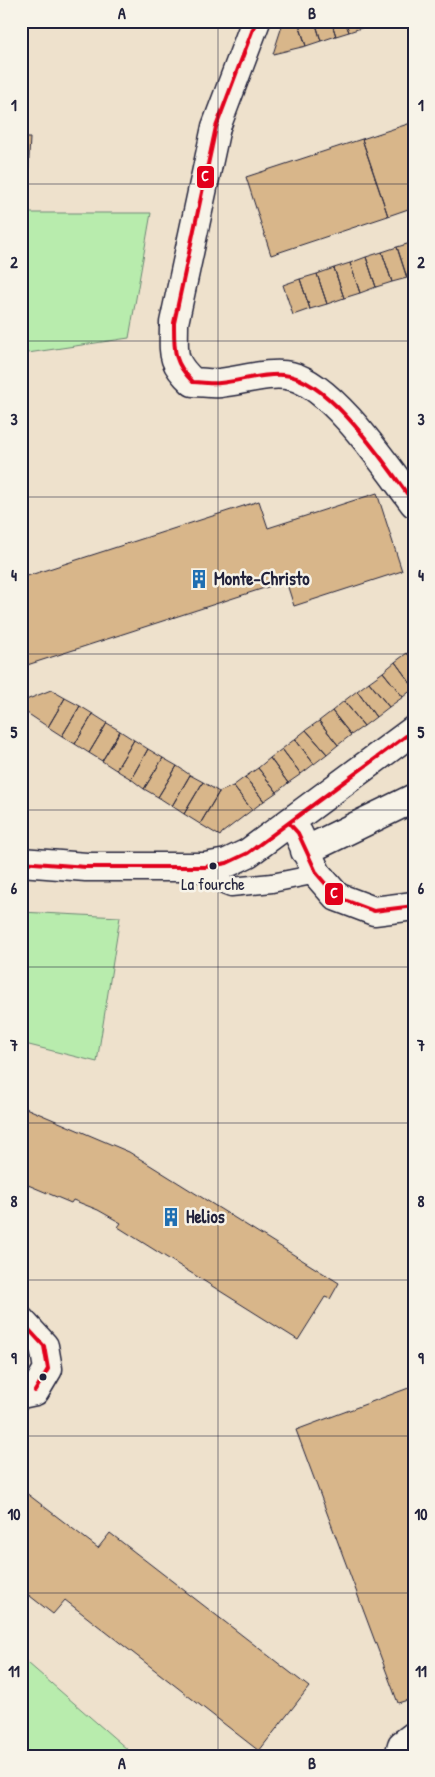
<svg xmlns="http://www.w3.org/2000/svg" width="435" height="1777" font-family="'Patrick Hand',sans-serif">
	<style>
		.green { fill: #b8ecad; stroke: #6d8774 }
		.building { fill: #d8b68a; stroke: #22223b }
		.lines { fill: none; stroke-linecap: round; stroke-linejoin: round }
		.service-casing { stroke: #22223b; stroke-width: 21 }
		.minor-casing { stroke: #22223b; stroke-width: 31 }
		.path { stroke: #22223b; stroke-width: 3; stroke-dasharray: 4 4; stroke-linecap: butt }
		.service { stroke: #f7f3e8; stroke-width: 18 }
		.minor { stroke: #f7f3e8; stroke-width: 28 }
		.bus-1-casing { stroke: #f7f3e8; stroke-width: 8 }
		.bus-1 { stroke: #e2001a; stroke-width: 4 }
		.grid { fill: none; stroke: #22223b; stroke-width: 1; stroke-opacity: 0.55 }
		.bus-dot { fill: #22223b; stroke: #f7f3e8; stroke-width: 2 }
		.labels { text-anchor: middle; stroke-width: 5; stroke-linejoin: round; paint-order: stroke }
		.bus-label { font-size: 17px; fill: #22223b; stroke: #f7f3e8 }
		.poi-label { font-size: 18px; font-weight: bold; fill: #22223b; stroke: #f7f3e8; text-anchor: start }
		.line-badge { stroke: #f7f3e8; stroke-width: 2 }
		.badge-label { font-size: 14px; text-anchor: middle; font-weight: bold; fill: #fff }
		.neatline { fill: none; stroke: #22223b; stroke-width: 2 }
		.grid-label { font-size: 16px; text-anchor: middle; font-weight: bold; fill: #22223b }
	</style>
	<rect width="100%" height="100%" fill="#eee1cc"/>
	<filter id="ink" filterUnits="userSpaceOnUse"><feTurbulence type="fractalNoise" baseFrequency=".02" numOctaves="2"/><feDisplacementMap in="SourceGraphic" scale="10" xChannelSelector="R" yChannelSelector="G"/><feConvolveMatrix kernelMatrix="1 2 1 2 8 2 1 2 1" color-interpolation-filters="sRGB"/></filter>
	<g filter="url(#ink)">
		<path class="green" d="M21,213h130l-22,125 -108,16z
			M21,912l99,5 -23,145 -76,-19z
			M21,1657l114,99h-114z"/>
		<path class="building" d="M287,21h11l8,25 -33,8 10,-31z
			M298,21h17l6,20 -15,5z
			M315,21h16l5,15 -15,5z
			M331,21h14l4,11 -13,4z
			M345,21h14l2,7 -12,4z
			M359,21h18v2l-16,5z
			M414,122v85l-26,9 -26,-77z
			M21,138h9l-1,18h-8z
			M362,139l26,77 -117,39 -25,-78z
			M21,156h8l-1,31h-7z
			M414,242v33l-7,3 -10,-31z
			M397,247l10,31 -15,4 -10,-30z
			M382,252l10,30 -16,5 -10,-30z
			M366,257l10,30 -16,6 -10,-30z
			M350,263l10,30 -16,5 -10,-30z
			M334,268l10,30 -17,6 -10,-30z
			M317,274l10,30 -17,5 -10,-30z
			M300,279l10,30 -17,6 -10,-30z
			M377,493l25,78 -108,35 -8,-25 -265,86v-89l238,-77 9,27z
			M407,653l7,9v26l-19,-26z
			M395,662l19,26 -11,9 -20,-25z
			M383,672l20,25 -14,10 -20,-25z
			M369,682l20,25 -13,10 -19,-26z
			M51,690l14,8 -17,29 -27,-18v-7z
			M357,691l19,26 -12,9 -20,-25z
			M65,698l15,8 -18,30 -14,-9z
			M344,701l20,25 -13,9 -19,-24z
			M80,706l13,8 -18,30 -13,-8z
			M332,711l19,24 -13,10 -19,-24z
			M93,714l14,9 -18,30 -14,-9z
			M319,721l19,24 -11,9 -21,-24z
			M107,723l13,8 -18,30 -13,-8z
			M306,730l21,24 -13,10 -19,-25z
			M120,731l14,9 -18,30 -14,-9z
			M295,739l19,25 -13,10 -19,-25z
			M134,740l14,9 -17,30 -15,-9z
			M148,749l15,9 -19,31 -13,-10z
			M282,749l19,25 -13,9 -18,-25z
			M163,758l14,8 -19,31 -14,-8z
			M270,758l18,25 -11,9 -19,-24z
			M177,766l13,9 -18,31 -14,-9z
			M258,768l19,24 -13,9 -19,-24z
			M190,775l13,7 -19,32 -12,-8z
			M245,777l19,24 -12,9 -19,-24z
			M203,782l16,10 -19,32 -16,-10z
			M233,786l19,24 -30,23 -2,3 -20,-12 19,-32z
			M21,1106l108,46 210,131 -9,16 -5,-2 -27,43 -180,-113 3,-4 -23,-13 -25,-10 -2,3 -50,-21z
			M414,1386v312l-16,5 -102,-273z
			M21,1489l77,59 12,-15 199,154 -50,64 -194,-151 -12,14 -32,-25z"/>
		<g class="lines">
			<g class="service-casing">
				<path id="service" d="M205,867l5,12 21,8 41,-4 45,-9"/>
			</g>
			<g class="minor-casing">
				<path id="minor" d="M256,21l-40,106 -42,196c0,30 -4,38 19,59 9,0 18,2 27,1 21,-2 50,-12 71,-7 42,10 97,93 123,127
					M289,823l9,10 19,41 20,23 37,14 40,-5
					M305,851l109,-53
					M21,862l65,5h119l22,-4 21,-10 166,-123
					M21,1321l23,25 4,23 -13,22 -14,3
					M399,1756l3,-11 12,-9"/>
			</g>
			<path class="path" d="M21,1747l12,9"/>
			<use href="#service" class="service"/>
			<use href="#minor" class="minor"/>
			<g class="bus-1-casing">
				<path id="bus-1" d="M256,21l-40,106 -42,196c0,27 -1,39 19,59 9,0 18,2 27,1 21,-2 42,-10 64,-8 46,4 103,92 130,128
					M289,823l9,10 19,41 20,23 37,14 40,-5
					M21,862l65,5h119l22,-4 21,-10 166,-123
					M21,1321l23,25 4,23 -13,22"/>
			</g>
			<use href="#bus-1" class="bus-1"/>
		</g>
	</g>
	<path class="grid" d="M218,21v1735M21,184h393M21,341h393M21,497h393M21,654h393M21,810h393M21,967h393M21,1123h393M21,1280h393M21,1436h393M21,1593h393"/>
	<defs>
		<g id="building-bare" transform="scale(1.5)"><path d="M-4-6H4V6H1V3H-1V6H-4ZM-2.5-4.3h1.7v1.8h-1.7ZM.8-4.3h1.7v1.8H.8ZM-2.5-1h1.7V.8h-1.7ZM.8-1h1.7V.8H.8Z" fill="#1f6fb2" stroke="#f7f3e8" stroke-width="2.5" paint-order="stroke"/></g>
	</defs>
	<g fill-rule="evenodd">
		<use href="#building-bare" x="199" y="579"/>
		<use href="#building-bare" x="171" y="1217"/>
	</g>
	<g class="bus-dot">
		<circle cx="213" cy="866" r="4.5"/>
		<circle cx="43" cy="1377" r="4.5"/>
	</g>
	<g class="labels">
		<g class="bus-label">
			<text x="213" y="890">La fourche</text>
		</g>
		<g class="poi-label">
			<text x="214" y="585">Monte-Christo</text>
			<text x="186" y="1223">Helios</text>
		</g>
	</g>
	<g class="line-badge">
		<rect x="196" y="165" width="19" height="24" rx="5" fill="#e2001a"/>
		<rect x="324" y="882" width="20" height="24" rx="5" fill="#e2001a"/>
	</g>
	<g class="badge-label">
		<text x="205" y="181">C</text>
		<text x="334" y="898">C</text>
	</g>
	<rect width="435" height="1777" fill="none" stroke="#f7f3e8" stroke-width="55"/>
	<rect x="28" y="28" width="380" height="1722" class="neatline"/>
	<g class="grid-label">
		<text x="122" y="19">A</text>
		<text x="312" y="19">B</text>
		<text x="14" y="111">1</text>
		<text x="421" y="111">1</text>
		<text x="14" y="268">2</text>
		<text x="421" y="268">2</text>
		<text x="14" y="425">3</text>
		<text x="421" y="425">3</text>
		<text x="14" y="581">4</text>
		<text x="421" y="581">4</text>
		<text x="14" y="738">5</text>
		<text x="421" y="738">5</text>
		<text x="14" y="894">6</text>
		<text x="421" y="894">6</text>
		<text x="14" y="1051">7</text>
		<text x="421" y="1051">7</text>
		<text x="14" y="1207">8</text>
		<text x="421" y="1207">8</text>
		<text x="14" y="1364">9</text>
		<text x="421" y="1364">9</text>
		<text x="14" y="1520">10</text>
		<text x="421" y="1520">10</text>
		<text x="14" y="1677">11</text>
		<text x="421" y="1677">11</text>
		<text x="122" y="1769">A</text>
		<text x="312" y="1769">B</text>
	</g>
</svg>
